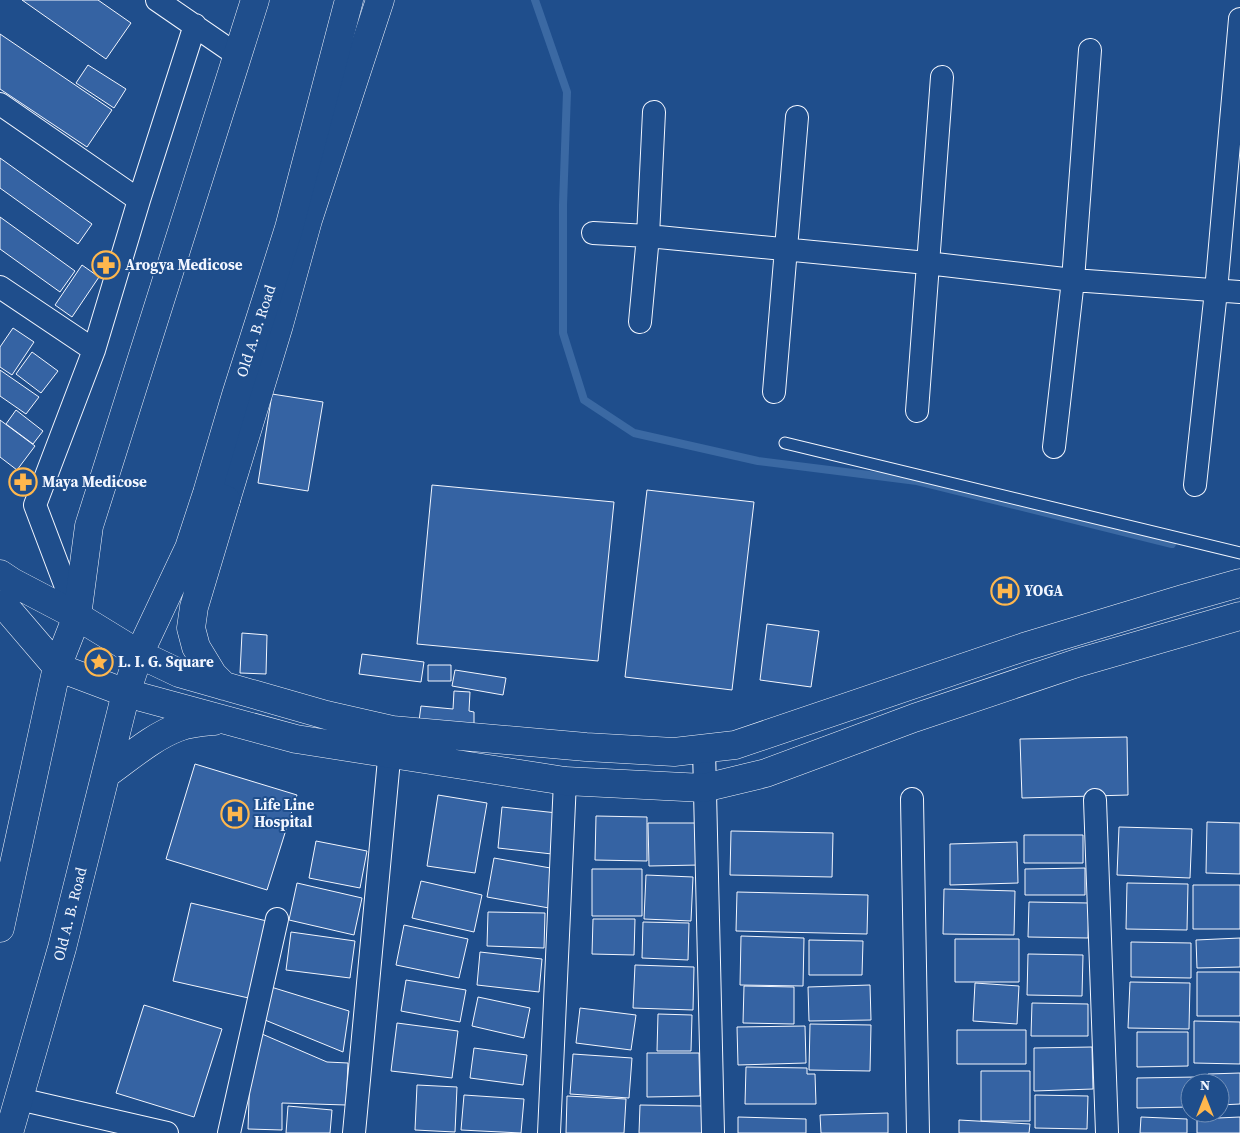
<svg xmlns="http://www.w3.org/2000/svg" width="1240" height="1133" font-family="'Source Serif 4',serif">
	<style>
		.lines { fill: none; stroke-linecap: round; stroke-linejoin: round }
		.stream { stroke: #3b69a3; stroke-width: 8 }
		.building { fill: #3563a3; stroke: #f2f6ff }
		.service-casing { stroke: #f2f6ff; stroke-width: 13 }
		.minor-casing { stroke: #f2f6ff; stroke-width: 24 }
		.tertiary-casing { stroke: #f2f6ff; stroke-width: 29 }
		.secondary-casing { stroke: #f2f6ff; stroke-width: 29 }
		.service { stroke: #1f4e8c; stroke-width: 11 }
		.minor { stroke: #1f4e8c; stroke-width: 22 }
		.tertiary { stroke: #1f4e8c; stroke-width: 28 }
		.secondary { stroke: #1f4e8c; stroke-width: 28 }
		.labels { text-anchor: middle; stroke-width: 4; stroke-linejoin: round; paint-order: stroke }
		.poi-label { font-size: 15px; font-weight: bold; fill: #f2f6ff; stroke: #1f4e8c; text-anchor: start }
		.street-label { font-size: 15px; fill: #f2f6ff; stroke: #1f4e8c }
	</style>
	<rect width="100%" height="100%" fill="#1f4e8c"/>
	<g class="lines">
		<path class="stream" d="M535,0l32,92 -4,113v128l21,67 50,33 124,28 159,20 255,63"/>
	</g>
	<path class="building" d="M22,0h76l33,23 -25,36z
		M0,34l112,76 -25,37 -87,-58z
		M88,65l38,24 -12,19 -38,-25z
		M0,158l92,66 -14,20 -78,-56z
		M0,217l75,54 -15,21 -60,-43z
		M82,265l17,12 -27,40 -17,-12z
		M13,328l21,14 -22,33 -12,-8v-20z
		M32,352l26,19 -17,22 -25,-19z
		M0,370l39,27 -13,17 -26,-18z
		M272,394l51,8 -15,89 -50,-8z
		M16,410l27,21 -10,13 -27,-20z
		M0,420l35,26 -18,24 -17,-13z
		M432,485l182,17 -16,159 -181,-17z
		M647,490l107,12 -22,188 -107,-13z
		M767,624l52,7 -8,56 -51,-7z
		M242,633l25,2 -1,39 -26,-1z
		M362,654l62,8 -3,20 -62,-8z
		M428,665h23v16h-23z
		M455,670l51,8 -3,17 -51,-9z
		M454,691l16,1 -1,19 5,1v15l-55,-6 2,-15 32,3z
		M1127,737l1,58 -106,3 -2,-59z
		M195,764l102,31 -30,95 -101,-31z
		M438,795l49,8 -12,70 -48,-7z
		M502,807l55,6 -5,41 -54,-6z
		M596,816l51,1v44l-52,-1z
		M1207,822l33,1v51l-34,-1z
		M648,823h51v42l-50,1z
		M1119,827l73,2 -2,49 -73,-3z
		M731,831l102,2 -1,44 -102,-2z
		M1024,835h59v28h-59z
		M316,841l51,10 -7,37 -51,-10z
		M1017,842l1,41 -68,2v-41z
		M494,858l62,11 -7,39 -62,-11z
		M1085,868v27h-60v-26z
		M592,869h50v47h-50z
		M646,875l47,2 -2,44 -47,-2z
		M421,881l61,14 -8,37 -62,-14z
		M297,883l65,15 -8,37 -65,-15z
		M1127,883l61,1 -1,46 -61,-1z
		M1193,885h47v44h-47z
		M944,889l71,2 -1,44 -71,-1z
		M737,892l131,3 -1,39 -131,-3z
		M1029,902l60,1 -1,35 -60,-1z
		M191,903l80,19 -18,77 -80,-18z
		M488,912l57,1 -1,35 -57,-2z
		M593,919h42l-1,36 -42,-1z
		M643,922l46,1 -1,37 -46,-2z
		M404,925l64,14 -9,39 -63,-13z
		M291,932l64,9 -5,37 -64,-8z
		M741,936l63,2 -1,48 -63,-1z
		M1240,938v29l-43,1 -1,-28z
		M955,939h64v43h-64z
		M809,940l54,1 -1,34h-53z
		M1131,942l60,1v35l-60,-1z
		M480,952l62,7 -3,33 -62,-7z
		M1028,954l55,1 -1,41 -55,-1z
		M635,965l59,2 -1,43 -60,-2z
		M1197,972h43v44h-43z
		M406,980l60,10 -6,32 -59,-11z
		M1130,982l60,1 -1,46 -61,-1z
		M975,983l44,3 -2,38 -44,-3z
		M870,985l1,35 -62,1 -1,-34z
		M744,986l50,1v37l-51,-1z
		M271,987l78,24 -6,41 -78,-32z
		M478,997l52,11 -6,30 -52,-12z
		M1032,1003l56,1v32h-57z
		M144,1005l78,24 -28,88 -78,-24z
		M580,1008l56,7 -5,35 -55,-7z
		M658,1014l34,1 -1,36h-34z
		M1194,1021l46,1v42l-46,-1z
		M397,1023l61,8 -6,47 -61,-7z
		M810,1024l61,1 -1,46 -61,-1z
		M805,1026l1,37 -68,2 -1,-38z
		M957,1030h69v34h-69z
		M1137,1032h51v34l-51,1z
		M262,1034l65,28 21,1 -2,42 -64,-2v27l-34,-1 2,-59z
		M1092,1047l1,42 -59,2v-43z
		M474,1048l53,7 -4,30 -53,-7z
		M647,1053h52l1,43 -53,1z
		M573,1054l59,4 -3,40 -59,-4z
		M746,1067l61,1v6h8l1,30h-71z
		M981,1071h49v50h-49z
		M1240,1073v31l-20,1v-22h-11l-1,-9z
		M1196,1077v6h-6v24l-53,1v-30z
		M417,1085l40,2 -2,45 -40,-2z
		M464,1095l60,4 -3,34 -60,-3z
		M1035,1095l53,1 -1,33 -52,-1z
		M567,1096l59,3 -2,34h-58z
		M640,1105l62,1v27h-63z
		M288,1106l44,4 -2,23h-44z
		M888,1113v20h-67l-1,-18z
		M1197,1113h21v5l22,-1v16h-43z
		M738,1117l68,2v14h-68z
		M1141,1117l46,2v14h-47z
		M959,1120l71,4 -1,9h-70z"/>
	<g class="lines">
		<g class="service-casing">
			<path id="service" d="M785,443l455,110"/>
		</g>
		<g class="minor-casing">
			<path id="minor" d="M157,0l80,55
				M0,104l139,96
				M593,233l55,3 279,27 146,17 167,12
				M0,287l94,63
				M640,322l8,-86 6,-124
				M774,392l23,-275
				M917,411l25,-334
				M1054,447l19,-167 17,-230
				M1195,485l21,-194 24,-272
				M77,616l-42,-111 59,-155 45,-150 56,-175
				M704,749l9,384
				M912,799l6,334
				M1095,800l12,333
				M19,1099l148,34
				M229,1133l48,-214
				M354,1133l37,-395
				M549,1133l16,-352"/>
		</g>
		<g class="tertiary-casing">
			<path id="tertiary" d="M226,500l53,-175 29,-105 72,-220"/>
		</g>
		<g class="secondary-casing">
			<path id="secondary" d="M349,0l-60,228 -53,167 -29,98 -18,55 -50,106 40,19 147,42 66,15 194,17 88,5 61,-7 289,-98 159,-48 57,-16
				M207,493l19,7 -32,107 -3,21 5,19 17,28 11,11
				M0,574l12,8 65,34 12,-90 166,-526
				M0,605l9,6 48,56 -57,261
				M106,774c23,-16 46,-37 73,-47 11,-4 24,-5 35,-6
				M9,1133l53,-185 64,-255 13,-39 -62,-38 -20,51 69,26 170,46 269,42 139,7 62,-15 148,-55 163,-55 163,-47"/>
		</g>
		<use href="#service" class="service"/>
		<use href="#minor" class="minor"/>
		<use href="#tertiary" class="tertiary"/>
		<use href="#secondary" class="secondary"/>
	</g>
	<defs>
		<g id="pharmacy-ring" transform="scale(1.4375)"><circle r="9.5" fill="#1f4e8c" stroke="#ffb74d" stroke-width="1.5"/><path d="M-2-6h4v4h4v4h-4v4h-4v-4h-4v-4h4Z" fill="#ffb74d"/></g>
		<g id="hospital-ring" transform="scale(1.4375)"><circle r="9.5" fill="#1f4e8c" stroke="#ffb74d" stroke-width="1.5"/><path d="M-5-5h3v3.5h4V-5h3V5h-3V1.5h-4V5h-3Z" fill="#ffb74d"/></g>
		<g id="sight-ring" transform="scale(1.4375)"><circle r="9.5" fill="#1f4e8c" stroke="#ffb74d" stroke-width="1.5"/><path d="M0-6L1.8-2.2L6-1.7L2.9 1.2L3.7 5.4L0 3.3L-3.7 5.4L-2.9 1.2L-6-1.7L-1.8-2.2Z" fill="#ffb74d"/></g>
	</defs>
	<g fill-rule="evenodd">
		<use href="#pharmacy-ring" x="106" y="265"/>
		<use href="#pharmacy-ring" x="23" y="482"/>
		<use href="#hospital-ring" x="1005" y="591"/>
		<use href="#sight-ring" x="99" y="662"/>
		<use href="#hospital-ring" x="235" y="814"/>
	</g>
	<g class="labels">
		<g class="poi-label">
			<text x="125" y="270">Arogya Medicose</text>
			<text x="42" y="487">Maya Medicose</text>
			<text x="1024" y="596">YOGA</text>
			<text x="118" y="667">L. I. G. Square</text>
			<text x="254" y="810">Life Line<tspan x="254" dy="17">Hospital</tspan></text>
		</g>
		<g class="street-label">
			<text transform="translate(256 331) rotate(-72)" y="5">Old A. B. Road</text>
			<text transform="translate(70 914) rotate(-76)" y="5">Old A. B. Road</text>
		</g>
	</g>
	<g transform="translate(1205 1098)"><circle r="24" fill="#1f4e8c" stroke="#7391ba"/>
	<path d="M0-4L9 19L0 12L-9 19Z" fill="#ffb74d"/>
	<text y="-8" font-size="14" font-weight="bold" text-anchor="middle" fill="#f2f6ff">N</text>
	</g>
</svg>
